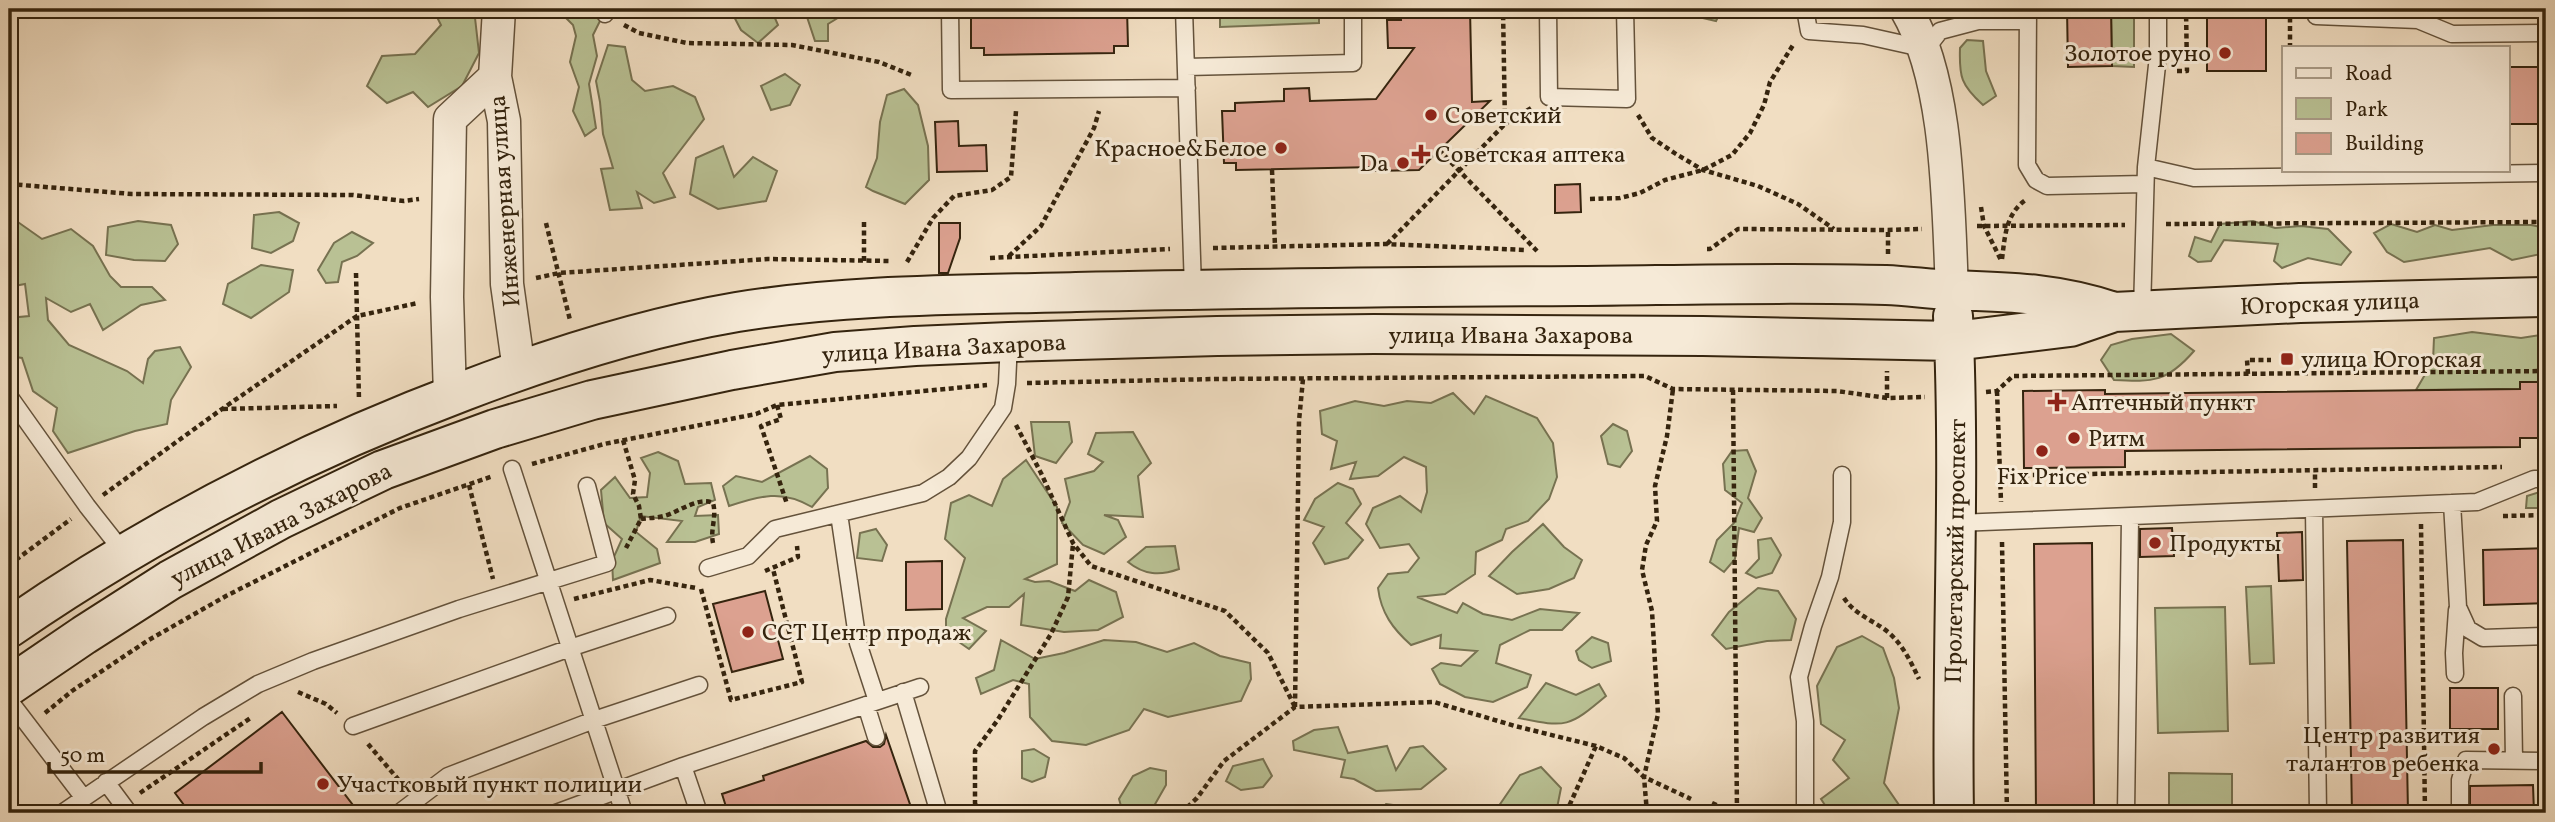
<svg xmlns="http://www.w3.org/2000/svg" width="2555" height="822" font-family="Vollkorn,serif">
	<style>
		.green { fill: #b9c194; stroke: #777251; stroke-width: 2 }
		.building { fill: #dca190; stroke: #35240e; stroke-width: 2 }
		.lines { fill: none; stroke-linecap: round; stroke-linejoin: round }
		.lane-casing { stroke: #64523b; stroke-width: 19 }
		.street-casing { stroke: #64523b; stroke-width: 35 }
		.secondary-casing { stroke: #35240e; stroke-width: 42 }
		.path { stroke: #35240e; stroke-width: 4.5; stroke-dasharray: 5 3.5; stroke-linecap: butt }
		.lane { stroke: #f6ead7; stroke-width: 16 }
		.street { stroke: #f6ead7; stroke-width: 32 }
		.secondary { stroke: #f6ead7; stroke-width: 38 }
		.poi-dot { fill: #8f2418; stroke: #f6ead7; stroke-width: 2.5 }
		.labels { text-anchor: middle; stroke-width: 6; stroke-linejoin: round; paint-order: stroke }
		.poi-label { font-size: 24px; fill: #35240e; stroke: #f6ead7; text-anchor: start }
		.street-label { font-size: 24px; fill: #35240e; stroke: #f6ead7 }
	</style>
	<rect width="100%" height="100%" fill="#f1dec2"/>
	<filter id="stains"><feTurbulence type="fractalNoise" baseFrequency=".00286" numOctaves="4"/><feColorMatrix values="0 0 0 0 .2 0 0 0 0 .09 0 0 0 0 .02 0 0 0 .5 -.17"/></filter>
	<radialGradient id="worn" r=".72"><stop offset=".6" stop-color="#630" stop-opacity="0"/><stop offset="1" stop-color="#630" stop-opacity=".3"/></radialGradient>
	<path class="green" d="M433,9h41l5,44 -17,33 -34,21 -15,-15 -26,11 -20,-17 15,-30 33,-2 26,-29z
		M557,9h44l2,6 -10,20 4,21 -8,28 7,44 -11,8 -12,-25 6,-24 -9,-25 6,-26 -3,-11z
		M730,9h41l7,16 -20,18 -17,-13z
		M810,9h34l2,4 -18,11v17h-13l-9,-27z
		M1220,9h99v14l-99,4z
		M1705,9h17l-6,12 -18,-4z
		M2111,9h23v58l-22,-1z
		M1967,40l16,1 3,30 10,25 -13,9c-22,-20 -24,-28 -23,-57z
		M608,45l17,2 7,33 13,11 28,-5 22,11 9,22 -41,54 12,24 -21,6 -17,-11 5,16 -32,2 -9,-41 12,-1 -10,-34 -3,-32 -4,-21z
		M785,74l15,11 -10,20 -19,5 -10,-24z
		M904,89l14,16 10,41 1,34 -24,24 -32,-13 -7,-4 11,-29 3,-36 7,-27z
		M723,146l11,31 19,-20 24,14 -11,30 -48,8 -28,-15 6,-36z
		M279,212l20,11 -6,18 -22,12 -19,-5 2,-33z
		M15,220l27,19 29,-10 22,17 17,30 11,11h31l13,13 -24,5 -38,25 -13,-26 -19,8 -25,-14 2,22 21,25 58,26 16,12 5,-24 7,-8 25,-4 11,20 -20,33 -4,24 -32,7 -67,22 -15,-22 4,-23 -24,-17 -11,-33 -13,-2v-38l20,-2 -4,-32 -16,3v-39l6,3z
		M138,221l33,4 7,19 -13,17 -31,-1 -28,-5 2,-28z
		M2253,221l22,7 26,-2 27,3 23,23 -10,13 -33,-7 -26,10 -8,-7 4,-17 -54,-4 -13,21 -13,1 -9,-6 6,-19 16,5 9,-18z
		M2391,224l26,8 18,-7 17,5 41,-5h38l15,3v25l-34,7 -22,-12 -86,14 -17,-10 -13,-19z
		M352,232l21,11 -16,13 -15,6 -4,20 -12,1 -8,-13 16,-27z
		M261,265l32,5 -4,22 -38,26 -28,-14 5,-20z
		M2472,332l49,6 25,-4v48h-26v7l-104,1 17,-29 1,-23z
		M2171,334l23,17c-27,31 -40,31 -80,29l-13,-20 10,-15 21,-6z
		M1453,393l21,21 12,-18 51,22 16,25 4,34 -8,22 -21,22 -22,8 -4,11 -26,12 -1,22 -30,20 -28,3 40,16 6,-10 20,11 29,6 28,-11 39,4 -17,17h-32l-30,15 -4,18 35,12 -4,12 -34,15 -28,-5 -25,-13 -8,-15 9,-6 20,3 16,-15 -37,-3 1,-13 -30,10c-18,-16 -30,-32 -33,-57l10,-14 20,-2 11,-14 -10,-14 -29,4 -14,-24 7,-16 27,-12 21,16 6,-20 -1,-25 -22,-10 -26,19 -28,3 6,-17 -25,7 6,-28 -15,-7 -2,-23 35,-10 29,5 23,-5 24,2z
		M1031,422h38l3,20 -16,21 -21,-7z
		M1613,424l14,7 5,20 -12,16 -12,-3 -7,-28z
		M1133,432l18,31 -13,13 5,41 -39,-2 14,5 8,17 -22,17 -21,-9 -21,-22 8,-21 -5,-23 29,-8 9,-9 -15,-8 8,-21z
		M1747,450l9,21 -8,27 14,20 -8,14 -15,-4 -4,31 -11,13 -14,-10 7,-22 17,-17 8,-20 -17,-13 -2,-26 9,-13z
		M658,452l20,9 7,23 26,-1 4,17 -17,7 -3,9 23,-1 1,19 -24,8h-28l15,-21 -41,-5 -5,16 21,17 3,14 -47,17 -1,-19 10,-22 -18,-16 -3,-33 14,-13 15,21 17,-1 3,-24 -9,-15z
		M810,456l17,13 1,19 -16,19c-30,-18 -52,-11 -83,-1l-6,-20 13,-10 26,6z
		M1026,460l31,47v57l-32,15 10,3 14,-1 26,10 14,-11 27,12 7,25 -25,13 -34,2 -43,-7 3,-31 -15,13h-22l-24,11 23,13 -17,18 -23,-16v-14l19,-61 -20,-19 6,-36 18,-8 23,11 11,-27z
		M1338,483l15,6 8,15 -15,19 17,17 -15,18 -23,6 -12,-21 11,-16 -20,-7 11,-21z
		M2546,490v18h-20l1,-12z
		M1543,524l21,23 18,13 -8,18 -25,11 -32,5 -28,-18 23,-24z
		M876,529l11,16 -5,16 -25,-3 3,-25z
		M1771,538l10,17 -9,18 -16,5 -10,-5 13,-14 -1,-19z
		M1175,546l4,23c-19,7 -35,6 -51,-7l18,-15z
		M2271,586l3,77 -24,1 -4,-77z
		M1758,588l20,3 18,28 -5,21 -24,1 -41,8 -14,-14 17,-23z
		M2225,607l3,124 -70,2 -3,-125z
		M1862,636l21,12 11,30 5,30 -15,75 15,22 -2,8h-67l-9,-14 28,-21 -16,-18 12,-20 -24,-16 -4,-38 20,-39z
		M1592,637l16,6 3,18 -19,7 -13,-8 -3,-9z
		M1001,640l34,19 29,-6 40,-13 32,2 31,10 27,-9 26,13 30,7 1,16 -10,22 -73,16 -24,-8 -15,21 -43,15 -34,-4 -22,-24 -1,-33 -16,-4 -32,14 -5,-16 18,-8z
		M1546,683l30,12 23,-11 7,12c-37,31 -39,32 -87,22z
		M1338,727l10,26 39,-7 9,24 14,-22 13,-2 23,23 -25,20 -45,2 -22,-12 -13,-2 4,-17 -51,-10 -1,-9 21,-11z
		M1034,749l15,9 -4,19 -13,5 -10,-4v-27z
		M1263,759l9,17 -9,11 -22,3 -15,-9 7,-15z
		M1541,767l20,21 -5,25h-62l26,-38z
		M1150,768l16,3v14l-16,28h-27l-4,-14 14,-23z
		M2169,773l63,1v39h-63z
		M1386,804l21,3 3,6h-31z"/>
	<path class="building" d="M971,9h156l1,37h-14v7l-130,2v-7h-13z
		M1400,9h70l2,93 18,-1 -71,69 -44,1 -1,-4 -138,3v-7h-12l-2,-52h13v-8l49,-2v-12l25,-1 1,13 66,-2 38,-51h-26l-1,-28h14z
		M2067,9h44l1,57 -44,1z
		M2207,9h59v62h-59z
		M2508,67h38v57h-38z
		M958,121l1,25 27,-1 1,26 -50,1 -2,-50z
		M1580,184l1,28 -26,1v-28z
		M939,223h21v15l-12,35h-9z
		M2520,382h26v56h-26v9l-395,4v16l-101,1 -1,-77 82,-1v4l415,-5z
		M2172,528l2,28 -34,1v-28z
		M2302,532l1,48 -24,1 -2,-48z
		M2403,540l5,273h-56l-5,-272z
		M2092,543l2,270h-58l-2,-269z
		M2546,548v55l-62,2 -1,-55z
		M942,561v48l-36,1v-48z
		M765,591l18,68 -51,13 -19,-68z
		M2450,688h48v41h-48z
		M282,712l77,101h-169l-15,-20z
		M886,735l27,78h-185l-6,-19 42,-14 -1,-4 103,-35 7,6h7l4,-3z
		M2533,785l1,28h-64v-27z"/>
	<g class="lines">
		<g class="lane-casing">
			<path id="lane" d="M604,9l1,5
				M950,9l1,81 236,-2
				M1184,9l9,280
				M1548,9l1,88 78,2 -2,-90
				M1805,9l4,22 54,4 63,14 14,-18 38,-10h50
				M2028,9l-1,156 9,15 11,6 98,-2
				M2316,9v7l102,4 34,14 94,-1
				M1186,67l167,-4v-54
				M2146,167l48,11 352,-5
				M2142,311l4,-144 12,-111v-47
				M9,396l78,110 37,47
				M512,469l112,344
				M2452,503l6,104 10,22 15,9 63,-2
				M2314,509l4,304
				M839,514l19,129 19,58
				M1957,523l520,-21 57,-23h12
				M708,568l40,-12 27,-27 148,-36 26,-16 20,-19 34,-50 4,-24 2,-42
				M2455,674l-1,-21 3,-43
				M903,692l36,121
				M2513,696l1,65
				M9,700l74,97
				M866,705l10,32
				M353,726l217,-78 97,-32
				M683,766l16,47
				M106,782l23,31
				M62,813l141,-96 55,-33 55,-23 146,-52 148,-46 -20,-77
				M399,813l49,-37 146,-56 105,-35
				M556,813l127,-47 237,-79
				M1805,813v-92l-6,-44 14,-51 17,-49 12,-55v-47
				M2126,813l4,-295
				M2460,813v-33l6,-20 80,1"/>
		</g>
		<g class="street-casing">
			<path id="street" d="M499,9l-4,68 9,44 3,163 12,86
				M1906,9c43,73 42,196 46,281
				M450,396l-3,-99 3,-178 45,-42"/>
		</g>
		<g class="secondary-casing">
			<path id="secondary" d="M1953,316c8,166 -2,331 1,497
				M9,628c141,-97 295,-177 455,-237 89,-34 179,-63 273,-79 112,-18 226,-17 339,-20 168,-4 336,-5 504,-6 102,-1 205,-4 306,-1 22,1 44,4 66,5 58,2 106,3 162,22
				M9,686l75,-51 86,-55 111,-61 102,-49 112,-41 97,-29 140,-30 103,-18 80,-6 94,-4 208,-6 157,-2 329,2 251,5 116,-14 44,-15 186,-9 246,-6"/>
		</g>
		<path class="path" d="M2290,9v38
			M624,25l15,8 48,10 105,2 87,17 35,14
			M2177,71h10l-1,-62
			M1638,115l14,23 24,16 27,16 55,16 40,18 36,25
			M1505,124l28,-17
			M1439,150l98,101
			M1272,170l3,77
			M9,184l123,10 221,1 51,6 15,-2
			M1590,199l30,-1 20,-5 25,-13 38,-10 29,-15 18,-22 14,-28 6,-23 23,-37
			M1981,207l3,19 17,34
			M546,223l24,97
			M2166,224l380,-2
			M1977,226l148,-1
			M1387,244l118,-120 -2,-115
			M1213,248l173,-4 140,6
			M1707,249h3l28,-20 150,1 34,-1
			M1888,254v-24
			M1009,256l32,-30 53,-98 5,-17
			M990,258l180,-9
			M2002,259c3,-24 4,-46 25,-60
			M864,261v-39
			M907,262l26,-44 21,-22 38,-6 19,-13 5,-66
			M356,273l3,127
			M536,278l23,-5 209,-14 122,2
			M2248,374l-1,-14h24
			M1027,383l188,-4 430,-3 28,13 164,2 50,7 38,-1
			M1733,390l4,423
			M1997,391l4,111
			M1986,392l11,-1 16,-15 533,-5
			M1887,398v-27
			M777,405l4,14 -20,7 26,78
			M223,409l114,-3
			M1016,425l25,48 32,70 18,23 134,45 43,42 27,54
			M623,440l12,40 -2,14 6,12 2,13 -15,29
			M532,464l72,-20 152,-30 21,-9 210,-20
			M1999,472l28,3 475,-8
			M469,485l24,94
			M2315,488v-17
			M103,495l119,-86 135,-93 61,-13
			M2503,516l43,-1
			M641,519c7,-1 15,-1 23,-3 15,-4 35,-20 49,-13 4,14 -3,26 0,40
			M2421,524l4,289
			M2002,542l5,271
			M9,565l62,-46
			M765,571l33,-14 -1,-11
			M701,589l30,111 71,-18 -29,-113
			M1844,598c11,17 29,22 44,34 15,13 23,30 31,47
			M574,599l76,-19 46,8
			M298,692l28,12 11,9
			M1295,707l4,-286 4,-42
			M45,713l27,-22 75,-50 79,-45 174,-88 93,-32
			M368,744l35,41
			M140,793l112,-76
			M1712,803l22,10
			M978,813l-3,-10v-52l22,-30 54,-87 17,-37 5,-53
			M1181,813l16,-15 27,-37 71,-54 139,-5 81,24 81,20 28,12 20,19 47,22
			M1566,813l30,-67
			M1647,813l-3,-36 14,-63 -6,-103 -10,-41 4,-25 11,-24 -2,-35 12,-50 6,-47"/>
		<use href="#lane" class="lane"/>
		<use href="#street" class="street"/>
		<use href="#secondary" class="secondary"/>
	</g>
	<g class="poi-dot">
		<circle cx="2225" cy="53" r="7"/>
		<circle cx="1431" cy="115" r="7"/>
		<circle cx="1281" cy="148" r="7"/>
		<path d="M1417.5 143.5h7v7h7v7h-7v7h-7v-7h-7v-7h7z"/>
		<circle cx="1403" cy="163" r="7"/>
		<rect x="2280" y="352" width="14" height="14" rx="3.5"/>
		<path d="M2053.5 391.5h7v7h7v7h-7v7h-7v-7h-7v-7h7z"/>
		<circle cx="2074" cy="438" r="7"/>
		<circle cx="2042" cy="451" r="7"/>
		<circle cx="2155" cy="543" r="7"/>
		<circle cx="748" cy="632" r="7"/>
		<circle cx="2494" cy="749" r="7"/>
		<circle cx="323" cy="784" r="7"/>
	</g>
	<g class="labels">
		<g class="poi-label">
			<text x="2211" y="61" text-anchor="end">Золотое руно</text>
			<text x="1445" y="123">Советский</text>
			<text x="1267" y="156" text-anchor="end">Красное&amp;Белое</text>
			<text x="1435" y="162">Советская аптека</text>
			<text x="1389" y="171" text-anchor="end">Da</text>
			<text x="2301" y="367">улица Югорская</text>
			<text x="2071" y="410">Аптечный пункт</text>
			<text x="2088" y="446">Ритм</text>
			<text x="2042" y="484" text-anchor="middle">Fix Price</text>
			<text x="2169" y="551">Продукты</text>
			<text x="762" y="640">CCТ Центр продаж</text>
			<text x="2480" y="743" text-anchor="end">Центр развития<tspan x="2480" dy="28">талантов ребенка</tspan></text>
			<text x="337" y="792">Участковый пункт полиции</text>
		</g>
		<g class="street-label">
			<text transform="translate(504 201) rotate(-94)" y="8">Инженерная улица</text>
			<text transform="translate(2330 303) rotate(-2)" y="8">Югорская улица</text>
			<text x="1511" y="343">улица Ивана Захарова</text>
			<text transform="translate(944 348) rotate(-3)" y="8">улица Ивана Захарова</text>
			<text transform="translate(281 524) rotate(-27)" y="8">улица Ивана Захарова</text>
			<text transform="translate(1955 551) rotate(-89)" y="8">Пролетарский проспект</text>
		</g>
	</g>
	<rect width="2555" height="822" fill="none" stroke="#f1dec2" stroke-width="35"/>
	<rect x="10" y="10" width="2534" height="801" fill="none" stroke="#35240e" stroke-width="3.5"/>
	<rect x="18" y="18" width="2520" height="787" fill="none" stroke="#35240e" stroke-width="2"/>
	<rect x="2282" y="46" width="228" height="126" fill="#f6ead7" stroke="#a99b87" stroke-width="2"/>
	<rect x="2296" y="68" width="35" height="10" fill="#f6ead7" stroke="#a99b87" stroke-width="2"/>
	<text x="2345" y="80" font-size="21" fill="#35240e">Road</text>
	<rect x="2296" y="98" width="35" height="21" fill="#b9c194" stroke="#a99b87" stroke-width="2"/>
	<text x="2345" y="116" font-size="21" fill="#35240e">Park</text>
	<rect x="2296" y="133" width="35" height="21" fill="#dca190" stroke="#a99b87" stroke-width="2"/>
	<text x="2345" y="150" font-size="21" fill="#35240e">Building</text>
	<path d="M49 762v10h212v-10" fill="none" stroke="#35240e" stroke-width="3.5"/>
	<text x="60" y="762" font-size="21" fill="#35240e" stroke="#f6ead7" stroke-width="5" paint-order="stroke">50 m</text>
	<rect width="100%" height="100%" filter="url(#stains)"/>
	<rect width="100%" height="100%" fill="url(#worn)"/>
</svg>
